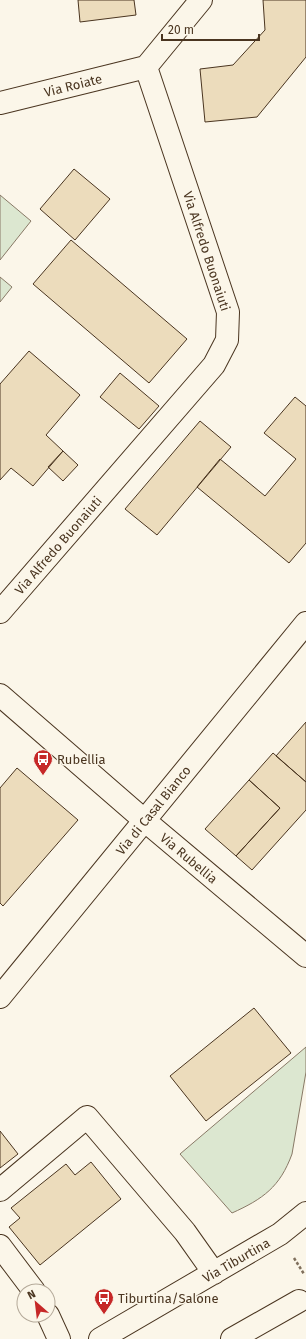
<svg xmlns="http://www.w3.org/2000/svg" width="306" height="1339" font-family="'Fira Sans',sans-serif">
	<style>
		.green { fill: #dce7d0; stroke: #887966 }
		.building { fill: #ecdcbc; stroke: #4a3520 }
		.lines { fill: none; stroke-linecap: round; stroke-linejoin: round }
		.minor-casing { stroke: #4a3520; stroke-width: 24 }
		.major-casing { stroke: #4a3520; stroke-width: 24 }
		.path { stroke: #7f6f5c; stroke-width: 2.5; stroke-dasharray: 3 2; stroke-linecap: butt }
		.minor { stroke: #fbf6e9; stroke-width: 22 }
		.major { stroke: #fbf6e9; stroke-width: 22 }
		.labels { text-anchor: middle; stroke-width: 3; stroke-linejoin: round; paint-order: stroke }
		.street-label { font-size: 13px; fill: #4a3520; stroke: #fbf6e9 }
		.poi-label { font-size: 13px; fill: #4a3520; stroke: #fbf6e9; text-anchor: start }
	</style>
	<rect width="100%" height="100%" fill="#fbf6e9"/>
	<path class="green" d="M0,195l31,26 -31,39z
		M0,277l12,10 -12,15z
		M306,1047v25l-14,82c-12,33 -29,45 -60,59l-52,-59z"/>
	<path class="building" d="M78,0h56l2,15 -56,7z
		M263,0h43v57l-49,60 -52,5 -5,-53 33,-4 32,-35z
		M74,169l36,30 -35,41 -35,-31z
		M71,240l116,99 -38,44 -116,-99z
		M29,351l51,44 -34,40 17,16 -30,35 -22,-18 -11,12v-96z
		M120,373l39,33 -20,23 -39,-32z
		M295,397l11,9v137l-17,20 -92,-76 23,-28 45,37 31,-37 -32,-26z
		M200,421l31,26 -74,88 -32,-26z
		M63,451l15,14 -15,16 -15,-14z
		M306,722v60l-30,-26z
		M273,753l33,29v28l-54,60 -16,-14 44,-48 -31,-28z
		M17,768l61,52 -75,86 -3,-3v-115z
		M249,780l31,28 -44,48 -31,-27z
		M254,1008l37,45 -85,68 -36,-45z
		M0,1131l18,23 -18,14z
		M91,1162l30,37 -81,66 -31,-38 11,-9 -9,-10 55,-44 9,11z"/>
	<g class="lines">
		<g class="minor-casing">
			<path id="minor" d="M146,67l55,-67
				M0,103l146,-36
				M0,612l214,-247 13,-25 1,-28 -82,-245
				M0,695l144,125 162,136
				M0,997l306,-374
				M0,1190l87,-73 98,115 29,41
				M0,1246l34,45
				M48,1315l11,24
				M100,1339l180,-105 26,-21"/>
		</g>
		<g class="major-casing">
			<path id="major" d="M232,1339l67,-38"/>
		</g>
		<path class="path" d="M294,1258l10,16"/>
		<use href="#minor" class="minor"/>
		<use href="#major" class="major"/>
	</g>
	<defs>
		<g id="bus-pin" transform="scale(1)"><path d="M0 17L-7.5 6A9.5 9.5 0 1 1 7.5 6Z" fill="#c62828" stroke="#fbf6e9"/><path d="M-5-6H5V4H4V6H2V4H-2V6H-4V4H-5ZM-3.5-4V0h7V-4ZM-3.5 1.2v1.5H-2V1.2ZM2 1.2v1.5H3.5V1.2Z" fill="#fff"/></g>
	</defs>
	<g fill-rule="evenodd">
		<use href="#bus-pin" x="43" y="759"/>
		<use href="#bus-pin" x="104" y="1298"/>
	</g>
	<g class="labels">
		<g class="street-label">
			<text transform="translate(73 85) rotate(-14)" y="5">Via Roiate</text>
			<text transform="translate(207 251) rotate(72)" y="5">Via Alfredo Buonaiuti</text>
			<text transform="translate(58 545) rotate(-49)" y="5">Via Alfredo Buonaiuti</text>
			<text transform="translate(153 810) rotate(-51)" y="5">Via di Casal Bianco</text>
			<text transform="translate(189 858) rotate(40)" y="5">Via Rubellia</text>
			<text transform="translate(236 1260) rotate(-30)" y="5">Via Tiburtina</text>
		</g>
		<g class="poi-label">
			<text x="57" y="764">Rubellia</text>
			<text x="118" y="1303">Tiburtina/Salone</text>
		</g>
	</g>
	<g transform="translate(36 1303) rotate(332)"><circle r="19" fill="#fbf6e9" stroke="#b4a999"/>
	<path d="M0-3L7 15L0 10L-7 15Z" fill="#c62828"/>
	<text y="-6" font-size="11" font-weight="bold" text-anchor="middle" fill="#4a3520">N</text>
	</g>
	<path d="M162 34v6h97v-6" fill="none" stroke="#4a3520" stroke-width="2"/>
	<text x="168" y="34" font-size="12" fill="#4a3520" stroke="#fbf6e9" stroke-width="3" paint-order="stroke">20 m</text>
</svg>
